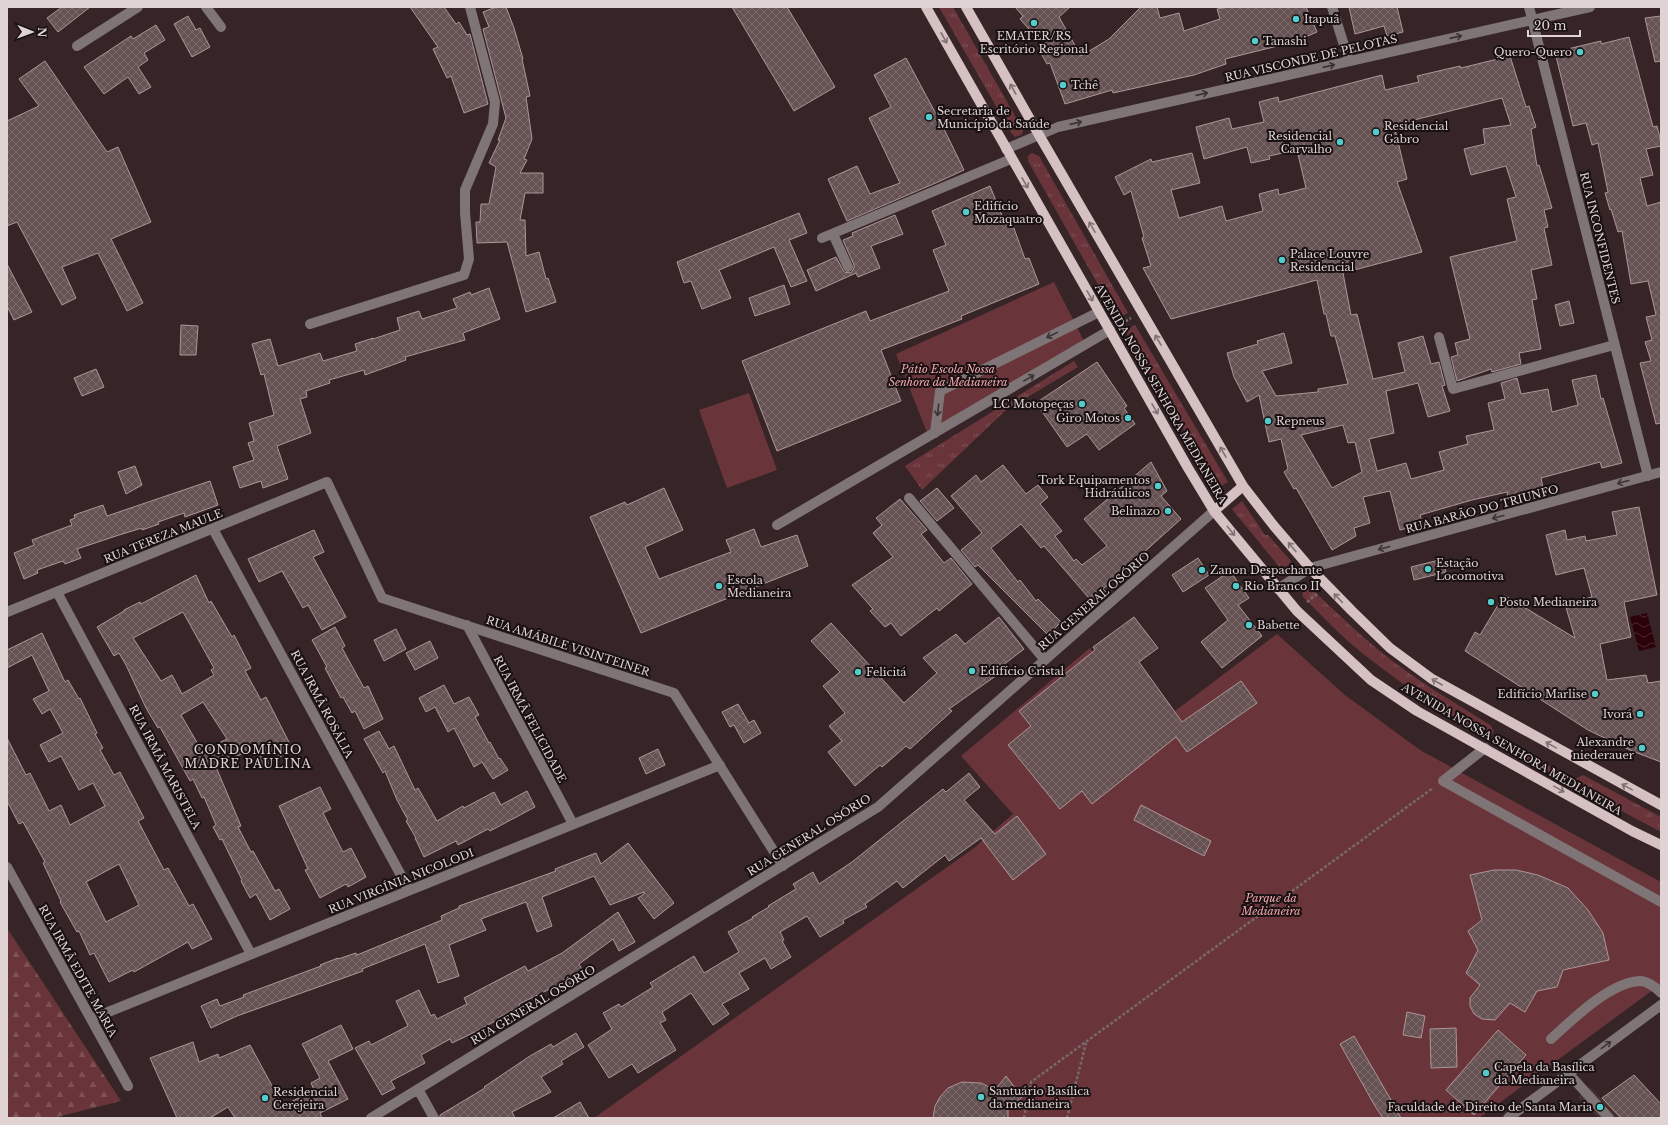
<svg xmlns="http://www.w3.org/2000/svg" width="1668" height="1125" font-family="'Libre Baskerville',serif">
	<style>
		.built { fill: #462f31 }
		.grass { fill: url(#grass-tufts) }
		.forest { fill: url(#forest-firs) }
		.park { fill: #69353b }
		.water { fill: url(#water-waves) }
		.building { fill: url(#building-cross-hatch); stroke: #ad9698; fill-rule: evenodd }
		.lines { fill: none; stroke-linecap: round; stroke-linejoin: round }
		.path { stroke: #78696a; stroke-width: 2.5; stroke-dasharray: 3 2; stroke-linecap: butt }
		.minor { stroke: #7f7576; stroke-width: 10 }
		.major { stroke: #d5c1c2; stroke-width: 10 }
		.oneway { stroke: #3c3334 }
		.oneway2 { stroke: #807172 }
		.poi-dot { fill: #53cdcb; stroke: #181011; stroke-width: 1.5 }
		.labels { text-anchor: middle; stroke-width: 4; stroke-linejoin: round; paint-order: stroke }
		.poi-label { font-size: 11px; fill: #dfd3d4; stroke: #181011; text-anchor: start }
		.street-label { font-size: 11px; fill: #dfd3d4; stroke: #181011 }
		.park-label { font-size: 11px; font-style: italic; fill: #f2a7ad; stroke: #181011 }
		.neighbourhood-label { font-size: 12px; letter-spacing: 1px; fill: #dfd3d4; stroke: #181011 }
	</style>
	<defs>
		<pattern id="grass-tufts" width="24" height="20" patternUnits="userSpaceOnUse"><rect width="24" height="20" fill="#69353b"/><path d="M3 7l-1-3M5 7V3M7 7l1-3M15 17l-1-3M17 17v-4M19 17l1-3" fill="none" stroke="#7e5156"/></pattern>
		<pattern id="forest-firs" width="22" height="20" patternUnits="userSpaceOnUse"><rect width="22" height="20" fill="#69353b"/><path d="M5 1l3.5 6h-7zM16 11l3.5 6h-7z" fill="#7e5156"/></pattern>
		<pattern id="water-waves" width="16" height="10" patternUnits="userSpaceOnUse"><rect width="16" height="10" fill="#2c020a"/><path d="M0 5q4-4 8 0t8 0" fill="none" stroke="#4a262d"/></pattern>
		<pattern id="building-cross-hatch" width="8" height="8" patternUnits="userSpaceOnUse"><rect width="8" height="8" fill="#665253"/><path d="M0 0l8 8M0 8l8-8" fill="none" stroke="#7b6a6b"/></pattern>
	</defs>
	<rect width="100%" height="100%" fill="#362426"/>
	<path class="built" d="M1590,1087l32,31h-24l-20,-21z"/>
	<path class="grass" d="M939,7h14l69,121 1,4 -2,3 -6,2 -3,-3z
		M1032,153l7,3 89,157 -11,5 -89,-157v-5z
		M1135,325l93,157 -10,6 -93,-157z
		M1074,361l4,6 -72,43 -84,80 -17,-24z
		M1242,501l23,34h3l22,25 2,6 -5,5 -6,-2 -49,-60z
		M1308,588l5,2c27,26 54,52 85,75 29,22 61,40 92,60l4,6 -3,5 -4,1 -3,-1c-47,-29 -93,-58 -135,-94 -16,-14 -30,-30 -46,-45l-1,-3 2,-4z
		M1526,754l49,25 8,-4 78,42v15l-135,-72 -3,-3z"/>
	<path class="forest" d="M7,928l114,173 -68,17h-46z"/>
	<path class="park" d="M1054,282l30,59 -156,94 -32,-81z
		M749,393l28,77 -50,18 -28,-78z
		M1277,634l68,61 75,55 241,132v102l-182,134h-885l380,-270 39,-34 -52,-58 129,-108 65,78z"/>
	<path class="water" d="M1647,613l9,34 -17,4 -9,-34z"/>
	<path class="building" d="M62,7h28l-32,25 -11,-14z
		M410,7h34l12,17 3,-2 8,13 3,-1 18,70 -24,9 -13,-37 -4,2 -14,-29 5,-2z
		M496,7h10l8,21 9,31h-1l8,37 -4,1 6,42 -8,20 3,1 -7,13h23v20h-18l-5,27h5l1,36 13,-4 7,27 2,-1 8,24 -30,10 -19,-70 -30,1 -1,-21h4l1,-18h8l7,-37 -7,-4 11,-23h-2l8,-22 -23,-89 6,-2 -6,-15z
		M732,7h55l48,80 -41,24z
		M1015,7h55l-11,10 22,39 28,-17 32,-32h16l3,11 19,-5 5,18 36,-12 -3,-10 10,-2h79l11,25 -23,10 -69,17 1,5 -32,11 -81,18 -1,-3 -47,14 -15,-41 -3,1 -9,-16 5,-3 -23,-26 3,-3z
		M1349,7h48l6,25 -16,4 -3,-10 -29,8z
		M188,16l8,14 4,-2 10,19 -18,10 -18,-33z
		M1661,16v45l-6,1 -10,-44z
		M156,25l9,15 -21,13 4,7 -10,7 13,20 -12,7 -11,-17 -24,17 -20,-27 47,-31 2,3z
		M1629,37l24,90 4,-1 4,16v4l-15,3 7,26 -13,3 7,28 14,-4v221l-5,1 -16,-61 11,-2 -6,-19 7,-2 -6,-23 10,-2 -8,-34 -17,3 -9,-53 -4,1 -7,-23 -1,1 -5,-17 3,-1 -10,-49 -6,2 -6,-22 -13,3 -18,-74 46,-11v3z
		M1510,56l16,51 3,-1 7,21 -5,2 6,37 2,-1 13,43 -8,2 4,17 -4,1 8,37 -21,5 6,29 -5,1 9,49 -22,4 2,11 -29,8 -1,-3 -34,12 -6,-24 7,-2 -3,-12 15,-4 -20,-82 67,-16 -10,-42 9,-2 -10,-31 -35,9 -7,-26 21,-5 -2,-15 28,-4 -9,-27 -108,27 13,54 -10,3 25,70 -79,21 8,42 6,-1 16,65 32,-7 -7,-29 25,-7 8,28 8,-2 6,23 -3,1 8,25 -22,6 -10,-34 -32,8 8,42 -25,6 8,32 29,-8 5,16 33,-9 -5,-18 29,-8 -2,-8 28,-6 -6,-27 17,-4 -4,-16 16,-5 4,16 27,-5 4,23 26,-7 -6,-25 24,-5 5,24 2,-1 19,65 -20,5 -2,-6 -59,16 2,10 -19,5v3l-16,3 -1,-7 -35,8 -52,15 3,9 -23,6 -10,-39 -27,6 7,26 -16,5 2,8 -24,14 -36,-62 -2,1 -10,-17 4,-3 -7,-30 -12,3 -10,-47 -12,7 -13,-25 -7,-24 31,-9 -1,-3 27,-8 8,30 -30,8 14,25 42,-4v-3l30,-5 -13,-48h-4l-5,-22h-2l-7,-34 -146,39 -28,-51 8,-2 -9,-28 2,-1 -13,-46 -7,4 -9,-18 36,-18 1,3 40,-9 8,30 -29,7 8,28 43,-12 4,15 37,-10 -4,-17 19,-5 1,6 27,-7 -9,-38 -28,6 1,3 -19,4 -4,-16 -43,12 -8,-32 33,-9 3,11 32,-7 -5,-20 19,-5 1,5 103,-27 3,15 34,-8 -2,-6 43,-10 1,2zM1343,425l5,18 7,-1 7,30 -30,16 -31,-53z
		M906,58l37,69 21,43 -26,12 -91,39 -19,-42 29,-13 13,28 30,-11 -31,-65 22,-11 -17,-32z
		M45,61l62,91 11,-5 33,75 -40,17 32,64 -16,8 -29,-58 -36,14 14,31 -14,7 -45,-83 -10,4v-105l32,-15 -20,-27z
		M990,186l15,37 6,-3 14,39 4,-1 10,26 -78,32 1,3 -81,31 20,51 -124,50 -35,-90 124,-50 4,10 79,-30 -16,-41 13,-5 -14,-34z
		M799,213l8,20 -18,7 18,41 -16,6 -17,-40 -55,23 12,28 -29,11 -11,-28 -7,2 -7,-21z
		M895,215l8,19 -32,12 9,22 -22,9 -2,-4 -40,18 -9,-21 29,-13 8,15 7,1 3,-5v-3l-11,-25 10,-4 -1,-3z
		M7,264l25,48 -18,8 -7,-14z
		M784,285l6,19 -35,12 -6,-18z
		M489,288l11,31 -37,14 2,7 -60,17 1,3 -41,15 -1,-5 -35,10 1,3 -24,8 1,6 -7,2 11,34 -34,13 11,33 -25,9 -2,-7 -21,7 -7,-21 21,-7 -6,-17 6,-2 -5,-18 25,-8 -10,-41 -3,1 -9,-31 18,-5 8,27 42,-13 3,8 34,-10 -2,-7 18,-6v1l27,-9 -3,-12 22,-7 3,8 35,-11 -4,-9 17,-7 1,3z
		M1569,301l5,22 -14,3 -5,-21z
		M181,325l17,1 -2,29h-16z
		M1097,362l30,44 -3,2 11,16 -36,26 -12,-16 -20,13 -31,-44z
		M96,369l8,18 -22,9 -8,-18z
		M1151,462l16,29 -6,5 20,23 -38,34 1,2 -41,34 4,4 -13,11 -50,-58 -3,2 -20,-24 -30,24 27,34 2,-2 16,21 2,-2 23,23 -13,13 -70,-70 -3,2 -14,-17 21,-17 -31,-37 25,-21 5,7 22,-17 23,29 12,-9 10,12 -8,7 22,27 -7,5 19,25 2,-2 6,6 25,-19 -23,-27z
		M135,466l7,19 -16,9 -8,-22z
		M210,481l8,24 -33,12 -1,-4 -26,9 1,2 -17,6v-2l-23,7 -42,14 4,9 -16,6 -2,-3 -26,9 1,3 -14,6 -10,-26 20,-8 -2,-5 40,-15 -2,-5 5,-2 -1,-3 29,-10 4,11z
		M664,488l19,42 -38,17 14,32 72,-27 -5,-12 28,-11 7,18 36,-12 11,31 -167,67 -51,-116 35,-15 2,3z
		M937,488l17,20 -17,13 -17,-20z
		M900,499l27,31 -6,4 23,29 7,-5 21,26 -33,27 -2,-3 -36,28 -10,-13 -6,4 -15,-16 3,-2 -21,-24 41,-28 -20,-24 9,-8 -6,-7z
		M1639,507l18,88 -33,7 7,35 -31,7 7,36 39,-5 2,8 13,-2v81l-29,-11 -44,-21 -123,-79 10,-19 5,3 24,-40 71,43 -10,-34 27,-7 -8,-29 -28,7 -10,-40 19,-5 2,10 18,-4 1,5 31,-6 -5,-23z
		M314,530l10,22 -11,5 33,60 -24,13 -14,-25 -5,3 -21,-37 -23,11 -11,-23z
		M1198,558l11,17 -26,17 -11,-17z
		M1443,559l3,13 -32,8 -3,-13z
		M1230,571l19,27 -11,7 24,31 -40,32 -21,-26 27,-22 -23,-32z
		M196,575l13,28 2,-2 21,36 2,-2 17,33 -6,3 16,29 5,-3 27,53 -30,16 -10,-18 -37,19 25,59 -3,1 13,25 2,-1 22,40 4,-2 11,20 -20,11 -14,-26 -6,4 -9,-17 1,-1 -20,-41 -2,1 -7,-13 3,-2 -12,-28 -2,1 -9,-19 -3,2 -30,-54 -2,1 -12,-20 -20,-43 -7,-12 -5,3 -17,-29 27,-16v-1l16,-8 1,2zM183,612l31,56 -3,2 3,5 -32,19 -10,-19 -11,6 -28,-43zM203,702l24,37 -25,12 -21,-36z
		M999,617l25,32 -30,23 3,3 -48,34 3,2 -42,38 -4,-3 -24,21 -2,-2 -25,21 -27,-34 14,-11 -13,-15 16,-13 -22,-27 17,-14 -29,-31 20,-18 73,80 33,-30 -14,-15 33,-24 9,10z
		M1134,617l24,31 -19,14 43,60 59,-41 16,22 -70,49 -11,-15 -84,67 -10,-13 -22,18 -52,-64 23,-19 -12,-15 76,-61 -2,-3z
		M335,627l10,19 -3,2 22,40 4,-2 15,33 -19,10 -9,-18 -3,2 -9,-16 -2,1 -16,-30 2,-1 -15,-27z
		M396,629l10,20 -22,12 -10,-21z
		M42,633l23,49 3,-2 11,19 1,-1 17,35 -2,1 8,14 -3,2 14,25 6,-3 24,46 -6,3 26,49 4,-2 21,38 4,-2 19,35 -20,10 -4,-7 -54,30 -1,-2 -24,12 -15,-29 -4,2 -11,-24 -2,1 -17,-30 1,-1 -18,-38 2,-1 -22,-40 -4,2 -12,-23v-63l19,37 4,-2 19,38 12,-6 9,20 35,-19 -12,-23 -14,7 -18,-34 -12,6 -9,-17 23,-12 -13,-24 -8,5 -9,-15 16,-8 -17,-36 -25,13v-18zM119,864l20,41 -33,17 -20,-40z
		M430,641l8,17 -23,12 -9,-17z
		M444,685l10,19 15,-7 10,18 -4,2 14,26 1,-1 9,17 1,-1 8,12 -15,9 -11,-17 -8,5 -20,-39 -6,4 -13,-25 -9,5 -7,-14z
		M738,704l11,19 5,-3 7,13 -17,10 -10,-18 -4,2 -8,-15z
		M379,731l10,18 5,-3 21,44 3,-2 19,33 26,-15 1,2 30,-16 7,13 26,-14 8,16 -45,24 -2,-2 -30,16 -2,-4 -32,16 -9,-19h1l-10,-17 2,-1 -11,-20 -12,-29 -2,2 -19,-34z
		M658,749l7,16 -19,9 -7,-16z
		M969,773l11,14 -16,13 31,34 22,-18 29,38 -33,26 -32,-42 -32,23 -4,-6 -42,33 -6,-7 -32,23 2,3 -24,13 1,3 -24,14 -13,-21 -27,16 4,8 -2,1 9,16 -20,12 -6,-11 -26,15 10,16 -27,15 7,10 -16,11 -22,-32 -29,19 4,8 -6,3 16,27 -38,23 -6,-9 -23,14 -21,-33 24,-16 -9,-16 16,-9 2,3 32,-20 -3,-4 44,-27 10,17 35,-21 -11,-20 25,-14 -1,-1 17,-10 -1,-1 28,-17 -3,-5 20,-12 6,12 33,-22 91,-73 3,3z
		M320,787l11,22 -8,4 20,39 8,-4 15,29 -18,10 -2,-3 -26,14 -15,-28 3,-1 -29,-63z
		M1141,805l70,36 -7,15 -70,-36z
		M628,843l46,60 -20,16 -16,-21 6,-4v-2l-34,13 -16,-29 -52,21 10,29 -15,6 -11,-30 -45,17 5,11 -37,15 10,31 -21,7 -13,-39 -63,25 1,2 -126,45 -26,12 -10,-22 16,-7 3,7 24,-9 -1,-2 78,-29 -1,-1 18,-7v1l18,-6 1,2 85,-35 -1,-4 18,-8v-2l97,-35 -1,-2 41,-16 5,11z
		M1494,870h22l22,5 30,13 20,22 15,23 6,27 -46,10 -6,17 -20,4 -12,21 -15,-9 -15,17 -13,-1 -8,-5 -4,-8v-8l10,-13 -14,-12 12,-23 -10,-19 14,-11 -12,-45z
		M618,912l17,30 -16,9 -6,-12 -34,25 5,9 -14,7 2,3 -15,8 -3,-4 -35,17 1,2 -22,12 1,1 -24,13 -23,11 -2,-4 -29,16 4,8 -34,18 4,7 -13,7 -27,-47 14,-7 2,4 37,-19 -12,-25 23,-11 12,26 3,-2 3,5 30,-15 -3,-6 61,-32 3,5 34,-18z
		M1407,1012l18,4 -4,22 -18,-3z
		M341,1025l12,24 -25,12 20,38 -28,14 2,5h-87l-7,-11 -18,11h-33l-27,-60 43,-16 6,20 19,-8 1,4 31,-13 33,61 31,-16 -3,-7 9,-5 -18,-34z
		M1456,1028l1,39 -26,1 -1,-39z
		M1498,1030l28,25 -52,60 -28,-25z
		M576,1033l8,14 -23,14 2,3 -22,13 10,15 -39,20 3,6h-75v-3l45,-27 -1,-1 46,-31 21,-12 2,3z
		M1354,1036l37,64 10,18h-18l-8,-12 -35,-62z
		M1634,1075l27,29v14h-40l-19,-20z
		M1006,1076l16,21 -14,12v9h-75l2,-12 5,-9 8,-9 14,-6 19,1 14,7z
		M580,1102l9,16h-36z"/>
	<g class="lines">
		<path class="path" d="M1121,324l10,-6
			M1307,602l10,-8
			M1024,1118l7,-36 402,-294
			M1067,1118l19,-75"/>
		<path class="minor" d="M206,7l15,20
			M1332,7l17,54
			M1529,7l119,469
			M77,46l61,-39
			M1006,149l52,-22 532,-120
			M833,234l15,33
			M822,238l189,-79
			M310,324l154,-49 5,-16 -4,-46v-23l28,-66 2,-22 -25,-95
			M1439,337l14,52 161,-44
			M935,433l5,-42 159,-79
			M909,498l136,162
			M777,525l333,-195
			M213,529l196,361
			M1278,589l32,-21 351,-96
			M57,592l194,362
			M7,612l320,-130 55,116 292,95 109,173
			M467,625l106,199
			M1485,748l-42,33 218,121
			M7,867l121,219
			M91,1019l629,-254
			M1551,1039c21,-19 59,-57 89,-58 7,0 17,7 21,12
			M1568,1073l41,45
			M418,1089l16,29
			M371,1118l507,-311 336,-296
			M1508,1118l153,-113"/>
		<path class="major" d="M926,7l262,461 26,43 83,100 74,69 46,31 215,120 29,14
			M966,7l73,128 204,351 31,40 36,42 42,43 38,37 42,31 229,126
			M1214,511l29,-25"/>
	</g>
	<defs><path id="oneway-shaft" d="M-6 0H5M1.5-3L5.5 0L1.5 3" fill="none" stroke-width="1.6" stroke-linecap="round" stroke-linejoin="round"/></defs>
	<g class="oneway">
		<use href="#oneway-shaft" transform="translate(1456 37) rotate(-13)"/>
		<use href="#oneway-shaft" transform="translate(1329 66) rotate(-13)"/>
		<use href="#oneway-shaft" transform="translate(1202 94) rotate(-13)"/>
		<use href="#oneway-shaft" transform="translate(1076 123) rotate(-13)"/>
		<use href="#oneway-shaft" transform="translate(1052 335) rotate(154)"/>
		<use href="#oneway-shaft" transform="translate(1029 378) rotate(-30)"/>
		<use href="#oneway-shaft" transform="translate(938 410) rotate(97)"/>
		<use href="#oneway-shaft" transform="translate(1623 482) rotate(165)"/>
		<use href="#oneway-shaft" transform="translate(1498 517) rotate(165)"/>
		<use href="#oneway-shaft" transform="translate(1384 548) rotate(165)"/>
		<use href="#oneway-shaft" transform="translate(1606 1045) rotate(-36)"/>
	</g>
	<g class="oneway2">
		<use href="#oneway-shaft" transform="translate(944 38) rotate(61)"/>
		<use href="#oneway-shaft" transform="translate(1013 89) rotate(-119)"/>
		<use href="#oneway-shaft" transform="translate(1025 183) rotate(60)"/>
		<use href="#oneway-shaft" transform="translate(1092 227) rotate(-120)"/>
		<use href="#oneway-shaft" transform="translate(1090 296) rotate(60)"/>
		<use href="#oneway-shaft" transform="translate(1158 340) rotate(-120)"/>
		<use href="#oneway-shaft" transform="translate(1155 409) rotate(60)"/>
		<use href="#oneway-shaft" transform="translate(1223 452) rotate(-120)"/>
		<use href="#oneway-shaft" transform="translate(1231 531) rotate(51)"/>
		<use href="#oneway-shaft" transform="translate(1292 547) rotate(-130)"/>
		<use href="#oneway-shaft" transform="translate(1338 598) rotate(-134)"/>
		<use href="#oneway-shaft" transform="translate(1437 682) rotate(-150)"/>
		<use href="#oneway-shaft" transform="translate(1551 745) rotate(-151)"/>
		<use href="#oneway-shaft" transform="translate(1627 787) rotate(-151)"/>
		<use href="#oneway-shaft" transform="translate(1559 789) rotate(29)"/>
	</g>
	<g class="poi-dot">
		<circle cx="1296" cy="19" r="4"/>
		<circle cx="1034" cy="23" r="4"/>
		<circle cx="1255" cy="41" r="4"/>
		<circle cx="1580" cy="52" r="4"/>
		<circle cx="1063" cy="85" r="4"/>
		<circle cx="929" cy="117" r="4"/>
		<circle cx="1376" cy="132" r="4"/>
		<circle cx="1340" cy="142" r="4"/>
		<circle cx="966" cy="212" r="4"/>
		<circle cx="1282" cy="260" r="4"/>
		<circle cx="1082" cy="404" r="4"/>
		<circle cx="1128" cy="418" r="4"/>
		<circle cx="1268" cy="421" r="4"/>
		<circle cx="1158" cy="486" r="4"/>
		<circle cx="1168" cy="511" r="4"/>
		<circle cx="1428" cy="569" r="4"/>
		<circle cx="1202" cy="570" r="4"/>
		<circle cx="719" cy="586" r="4"/>
		<circle cx="1236" cy="586" r="4"/>
		<circle cx="1491" cy="602" r="4"/>
		<circle cx="1249" cy="625" r="4"/>
		<circle cx="972" cy="671" r="4"/>
		<circle cx="858" cy="672" r="4"/>
		<circle cx="1595" cy="694" r="4"/>
		<circle cx="1640" cy="714" r="4"/>
		<circle cx="1642" cy="748" r="4"/>
		<circle cx="1486" cy="1073" r="4"/>
		<circle cx="981" cy="1097" r="4"/>
		<circle cx="265" cy="1098" r="4"/>
		<circle cx="1600" cy="1107" r="4"/>
	</g>
	<g class="labels">
		<g class="poi-label">
			<text x="1304" y="23">Itapuã</text>
			<text x="1034" y="40" text-anchor="middle">EMATER/RS<tspan x="1034" dy="13">Escritório Regional</tspan></text>
			<text x="1263" y="45">Tanashi</text>
			<text x="1572" y="56" text-anchor="end">Quero-Quero</text>
			<text x="1071" y="89">Tchê</text>
			<text x="937" y="115">Secretaria de<tspan x="937" dy="13">Município da Saúde</tspan></text>
			<text x="1384" y="130">Residencial<tspan x="1384" dy="13">Gabro</tspan></text>
			<text x="1332" y="140" text-anchor="end">Residencial<tspan x="1332" dy="13">Carvalho</tspan></text>
			<text x="974" y="210">Edifício<tspan x="974" dy="13">Mozaquatro</tspan></text>
			<text x="1290" y="258">Palace Louvre<tspan x="1290" dy="13">Residencial</tspan></text>
			<text x="1074" y="408" text-anchor="end">LC Motopeças</text>
			<text x="1120" y="422" text-anchor="end">Giro Motos</text>
			<text x="1276" y="425">Repneus</text>
			<text x="1150" y="484" text-anchor="end">Tork Equipamentos<tspan x="1150" dy="13">Hidráulicos</tspan></text>
			<text x="1160" y="515" text-anchor="end">Belinazo</text>
			<text x="1436" y="567">Estação<tspan x="1436" dy="13">Locomotiva</tspan></text>
			<text x="1210" y="574">Zanon Despachante</text>
			<text x="727" y="584">Escola<tspan x="727" dy="13">Medianeira</tspan></text>
			<text x="1244" y="590">Rio Branco II</text>
			<text x="1499" y="606">Posto Medianeira</text>
			<text x="1257" y="629">Babette</text>
			<text x="980" y="675">Edifício Cristal</text>
			<text x="866" y="676">Felicitá</text>
			<text x="1587" y="698" text-anchor="end">Edifício Marlise</text>
			<text x="1632" y="718" text-anchor="end">Ivorá</text>
			<text x="1634" y="746" text-anchor="end">Alexandre<tspan x="1634" dy="13">niederauer</tspan></text>
			<text x="1494" y="1071">Capela da Basílica<tspan x="1494" dy="13">da Medianeira</tspan></text>
			<text x="989" y="1095">Santuário Basílica<tspan x="989" dy="13">da medianeira</tspan></text>
			<text x="273" y="1096">Residencial<tspan x="273" dy="13">Cerejeira</tspan></text>
			<text x="1592" y="1111" text-anchor="end">Faculdade de Direito de Santa Maria</text>
		</g>
		<g class="street-label">
			<text transform="translate(1311 58) rotate(-13)" y="4">RUA VISCONDE DE PELOTAS</text>
			<text transform="translate(1600 238) rotate(76)" y="4">RUA INCONFIDENTES</text>
			<text transform="translate(1161 394) rotate(60)" y="4">AVENIDA NOSSA SENHORA MEDIANEIRA</text>
			<text transform="translate(1482 509) rotate(-15)" y="4">RUA BARÃO DO TRIUNFO</text>
			<text transform="translate(163 536) rotate(-22)" y="4">RUA TEREZA MAULE</text>
			<text transform="translate(1094 601) rotate(-41)" y="4">RUA GENERAL OSÓRIO</text>
			<text transform="translate(568 646) rotate(18)" y="4">RUA AMÁBILE VISINTEINER</text>
			<text transform="translate(322 704) rotate(62)" y="4">RUA IRMÃ ROSÁLIA</text>
			<text transform="translate(530 719) rotate(62)" y="4">RUA IRMÃ FELICIDADE</text>
			<text transform="translate(1512 749) rotate(30)" y="4">AVENIDA NOSSA SENHORA MEDIANEIRA</text>
			<text transform="translate(165 767) rotate(62)" y="4">RUA IRMÃ MARISTELA</text>
			<text transform="translate(809 835) rotate(-32)" y="4">RUA GENERAL OSÓRIO</text>
			<text transform="translate(401 881) rotate(-22)" y="4">RUA VIRGÍNIA NICOLODI</text>
			<text transform="translate(78 971) rotate(61)" y="4">RUA IRMÃ EDITE MARIA</text>
			<text transform="translate(533 1005) rotate(-31)" y="4">RUA GENERAL OSÓRIO</text>
		</g>
		<g class="park-label">
			<text x="948" y="373">Pátio Escola Nossa<tspan x="948" dy="13">Senhora da Medianeira</tspan></text>
			<text x="1271" y="902">Parque da<tspan x="1271" dy="13">Medianeira</tspan></text>
		</g>
		<g class="neighbourhood-label">
			<text x="248" y="754">CONDOMÍNIO<tspan x="248" dy="14">MADRE PAULINA</tspan></text>
		</g>
	</g>
	<rect width="1668" height="1125" fill="none" stroke="#dfd3d4" stroke-width="16"/>
	<g transform="translate(32 32) rotate(91)" stroke="#181011" stroke-width="3" paint-order="stroke">
	<path d="M0-3L7 15L0 10L-7 15Z" fill="#dfd3d4"/>
	<text y="-6" font-size="11" font-weight="bold" text-anchor="middle" fill="#dfd3d4">N</text>
	</g>
	<path d="M1528 30v6h52v-6" fill="none" stroke="#dfd3d4" stroke-width="2"/>
	<text x="1534" y="30" font-size="12" fill="#dfd3d4" stroke="#181011" stroke-width="3" paint-order="stroke">20 m</text>
</svg>
